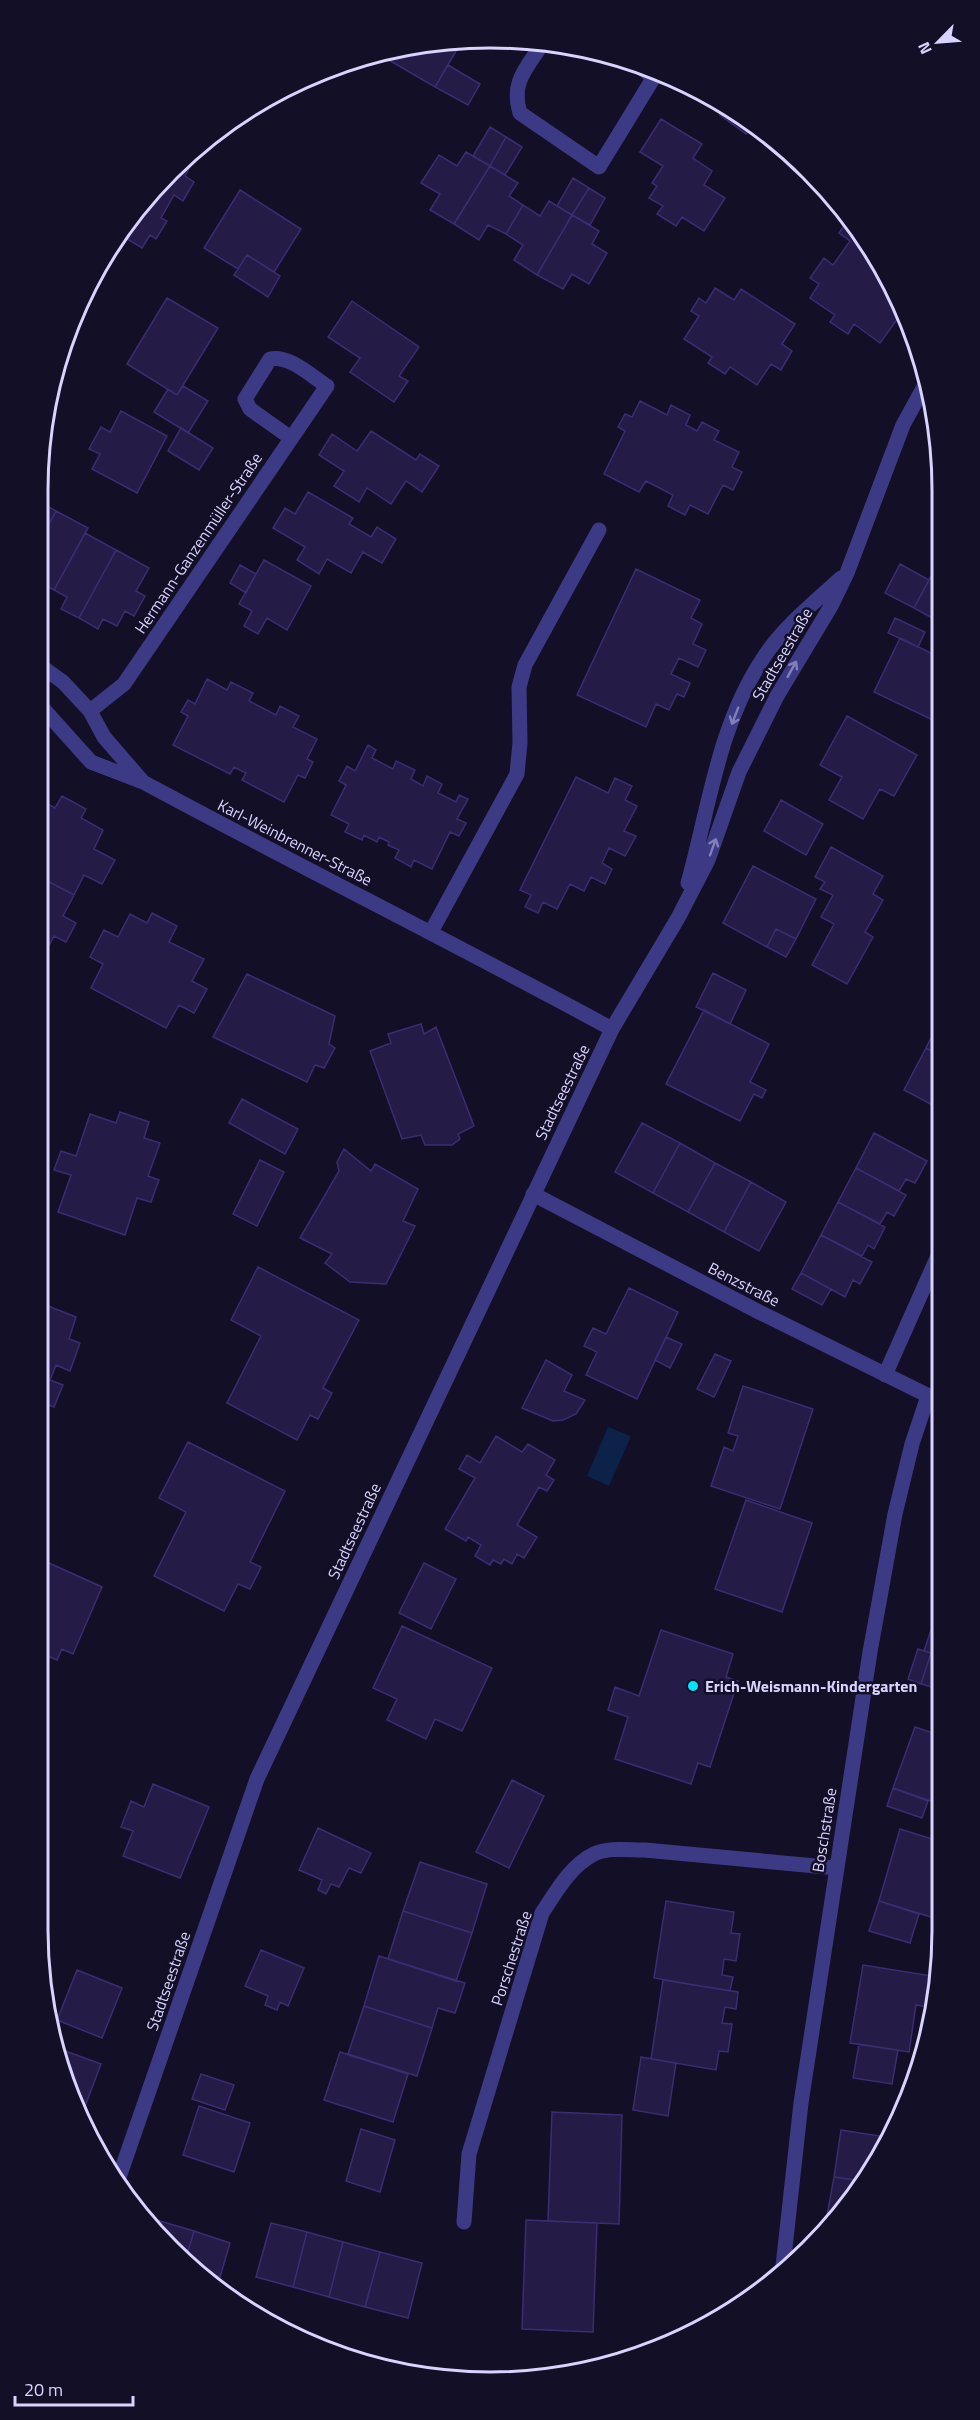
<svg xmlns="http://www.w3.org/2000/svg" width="980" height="2420" font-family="'Titillium Web',sans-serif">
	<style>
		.water { fill: #0c2248 }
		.building { fill: #241b47; stroke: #3b2d73; stroke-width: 1.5 }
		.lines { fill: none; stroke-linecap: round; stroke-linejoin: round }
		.minor { stroke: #3d3a85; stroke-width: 15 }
		.oneway { stroke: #837fbc }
		.poi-dot { fill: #00e5ff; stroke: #130f26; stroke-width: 2 }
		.labels { text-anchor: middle; stroke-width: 5; stroke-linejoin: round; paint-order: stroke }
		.street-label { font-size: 16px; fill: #d9d4ff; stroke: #130f26 }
		.poi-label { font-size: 16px; font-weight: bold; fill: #d9d4ff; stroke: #130f26; text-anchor: start }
		.rim { fill: none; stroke: #d9d4ff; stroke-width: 3 }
	</style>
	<rect width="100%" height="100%" fill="#130f26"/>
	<path class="water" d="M608,1427l23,9 -22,50 -22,-10z"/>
	<path class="building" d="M463,39l-28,48 -55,-32 2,-4z
		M448,65l32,19 -12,21 -33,-18z
		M726,106l15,8 12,10 -7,10 -26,-19z
		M661,119l41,25 -9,14 19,13 -8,14 21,13 -21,33 -22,-14 -6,9 -19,-12 6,-8 -14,-8 8,-12 -5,-3 11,-17 -23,-14z
		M490,127l16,10 -16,29 -17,-10z
		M506,137l16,10 -17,28 -15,-9z
		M466,152l24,14 -36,58 -24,-14 10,-16 -19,-11 18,-28 18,11z
		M183,160l8,5 -6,11 9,6 -11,19 -9,-6 -13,23 6,3 -11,18 -6,-4 -8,13 -23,-14 31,-42z
		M490,166l28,17 -9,13 14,9 -17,29 -18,-9 -9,15 -25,-16z
		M573,178l16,10 -17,27 -15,-9z
		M589,188l16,10 -15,27 -18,-10z
		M240,190l61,39 -27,43 -27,-17 -9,14 -34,-21z
		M549,201l23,14 -35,60 -23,-15 9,-15 -17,-11 17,-29 17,11z
		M572,215l27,16 -7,13 15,9 -18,31 -17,-10 -9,15 -26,-14z
		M848,220l56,90 -24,33 -26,-19 -6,10 -18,-12 5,-7 -25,-17 9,-14 -9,-6 14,-20 9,7 17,-24 -11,-8z
		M247,255l33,21 -12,21 -34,-22z
		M715,288l19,12 7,-11 54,35 -13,20 10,7 -11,19 -10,-6 -14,21 -27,-18 -5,7 -17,-11 4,-6 -28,-18 15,-23 -8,-5 8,-13 7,5z
		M167,298l51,30 -41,67 -50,-31z
		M352,301l67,46 -20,29 9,5 -14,21 -44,-30 10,-14 -32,-21z
		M183,386l25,15 -20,32 -34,-21 14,-23 9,6z
		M640,401l27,14 4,-10 19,10 -4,10 11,6 5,-9 17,9 -5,9 25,12 -7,15 10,5 -9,18 -10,-5 -15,29 -18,-9 -5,10 -17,-9 5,-11 -27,-14 -7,11 -35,-18 21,-43 -7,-4 7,-13 7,3z
		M121,411l46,25 -30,57 -45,-24 8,-15 -11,-5 12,-22 9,5z
		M181,428l32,20 -14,22 -31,-19z
		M371,431l45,29 4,-6 19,12 -17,26 -16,-11 -15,23 -24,-16 -8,14 -25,-16 10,-15 -25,-16 13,-21 25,17z
		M308,492l45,26 -4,6 22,13 6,-10 19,12 -14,24 -19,-11 -12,21 -24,-14 -8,15 -22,-14 8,-13 -32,-19 12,-20 10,6z
		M38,501l18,10 -18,34z
		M56,511l32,17 -34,62 -13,-7 -3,7v-45z
		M85,533l31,17 -37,68 -18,-9 6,-12 -13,-7z
		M116,550l33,18 -13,23 9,5 -11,20 -9,-5 -8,15 -14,-7 -5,10 -19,-11z
		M264,560l47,26 -24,44 -20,-12 -9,16 -14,-8 8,-15 -13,-7z
		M939,561v61l-25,-14z
		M900,564l29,16 -15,28 -29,-15z
		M240,565l16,9 -10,19 -16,-10z
		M636,569l64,31 -9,18 11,6 -9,20 13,6 -8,17 -19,-9 -8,16 19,9 -6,14 -7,-3 -8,16 -13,-6 -10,23 -69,-32z
		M895,618l30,14 -7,15 -30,-14z
		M900,638l39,19v66l-65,-31z
		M207,679l20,11 4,-8 22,11 -4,8 27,14 4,-9 19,10 -6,11 24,12 -10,20 6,3 -8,16 -7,-3 -14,27 -42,-22 4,-7 -12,-6 -4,7 -57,-29 15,-29 -7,-4 7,-12 7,4z
		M847,716l70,39 -23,41 -14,-7 -17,30 -34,-19 13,-23 -22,-12z
		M368,745l8,5 -4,8 21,11 3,-8 19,9 -4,9 12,7 4,-10 15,8 -4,9 18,9 3,-7 9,4 -11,20 9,4 -7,13 -9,-4 -18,37 -18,-9 -3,7 -16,-9 4,-8 -11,-5 1,-3 -10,-5 -2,5 -13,-7 -2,5 -17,-8 4,-8 -18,-9 15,-30 -7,-4 8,-15 8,5z
		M576,777l32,16 7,-15 17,8 -7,14 12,6 -13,25 12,5 -11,20 -16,-8 -7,15 10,6 -7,15 -14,-7 -7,14 -14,-7 -13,25 -14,-7 -5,11 -13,-6 6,-12 -11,-5z
		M62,796l24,13 -5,9 22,12 -9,19 21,11 -13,24 -18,-9 -10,20 -36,-19v-75l1,-2 16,9z
		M781,800l42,24 -17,31 -42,-24z
		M831,847l52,29 -10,18 10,6 -18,32 8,5 -26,47 -35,-19 22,-41 -13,-7 12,-22 -13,-6 5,-7 -10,-5z
		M753,866l63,33 -20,40 -20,-10 -9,18 -44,-24z
		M38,876l36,19 -11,21 13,7 -10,19 -12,-6 -12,23 -4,-2z
		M152,913l25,13 -8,16 35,17 -12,22 15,8 -13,24 -15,-8 -13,23 -75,-40 12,-24 -13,-7 14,-27 14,7 12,-23 17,9z
		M776,929l20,10 -10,18 -19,-10z
		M713,973l33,17 -16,34 -34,-17z
		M247,974l88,42 -6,28 6,4 -11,20 -9,-3 -8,17 -94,-45z
		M704,1010l65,34 -19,38 16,8 -4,8 -8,-4 -14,27 -74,-37z
		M940,1019v37l-14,-8z
		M421,1024l3,10 12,-7 38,99 -16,8 2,5 -8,6h-27l-4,-10 -19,4 -32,-88 21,-8 -3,-9z
		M926,1048l14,8v53l-36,-19z
		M242,1099l56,30 -13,25 -56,-31z
		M120,1112l29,10 -5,16 16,5 -12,33 11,4 -8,22 -14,-4 -12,37 -67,-23 13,-37 -17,-5 7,-19 15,5 14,-42 26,9z
		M642,1123l38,20 -27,50 -38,-21z
		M874,1133l53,28 -12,22 -9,-4 -7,12 -43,-23z
		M680,1143l35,20 -27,49 -35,-19z
		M344,1149l27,22 4,-7 43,25 -15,32 12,5 -29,58 -36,-2 -25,-19 7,-9 -32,-16 39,-67 -2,-9z
		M260,1160l24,12 -27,54 -24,-12z
		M715,1163l36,19 -27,50 -36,-20z
		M856,1168l50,27 -12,21 -7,-4 -7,12 -42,-22z
		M751,1182l35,20 -27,49 -35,-19z
		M838,1202l47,25 -11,22 -6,-4 -6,11 -41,-21z
		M821,1235l51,27 -12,22 -7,-4 -8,17 -44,-24z
		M258,1267l101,53 -36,68 9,5 -14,26 -8,-4 -13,25 -70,-37 34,-67 -30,-16z
		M801,1273l30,16 -9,16 -30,-16z
		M629,1288l49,24 -41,87 -51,-24 11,-23 -13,-6 9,-18 13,6z
		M38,1302l38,15 -7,22 11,4 -10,28 -14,-6 -6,15 13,5 -9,22 -11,-4 -5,15z
		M666,1337l16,7 -12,24 -15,-8z
		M715,1354l16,7 -17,36 -17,-8z
		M546,1360l26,15 -8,16 21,9 -9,14 -13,6 -10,1 -31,-13z
		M743,1386l70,23 -33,100 -69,-23 13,-39 9,4 5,-15 -10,-3z
		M496,1436l26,16 6,-8 27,16 -9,15 8,5 -7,11 -8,-4 -22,38 20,12 -13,21 -7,-4 -5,10 -8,-5 -3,5 -8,-4 -3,5 -15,-9 6,-11 -13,-8 -2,4 -21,-12 30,-51 -16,-9 8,-14 13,8z
		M188,1442l97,49 -35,71 11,5 -11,22 -12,-5 -14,27 -70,-35 32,-64 -27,-14z
		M746,1500l66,23 -30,89 -67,-23z
		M941,1528l1,32 -10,-3z
		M38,1558l64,29 -29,67 -11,-5 -5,11 -14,-6 3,-7 -8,-3z
		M424,1563l32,16 -25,50 -32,-16z
		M942,1597v93l-21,-6 10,-31 -7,-2z
		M402,1626l90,42 -30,63 -27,-12 -9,20 -39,-19 10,-21 -24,-11z
		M661,1630l72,24 -7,23 12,4 -28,86 -12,-4 -7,21 -76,-25 13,-42 -20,-7 7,-23 24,9z
		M918,1649l13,4 -10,31 -13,-5z
		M915,1727l27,9v69l-49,-17z
		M512,1780l32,16 -35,72 -33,-16z
		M153,1784l56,23 -29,71 -57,-22 10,-25 -12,-4 10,-26 13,6z
		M893,1788l35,13 -6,17 -35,-12z
		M318,1828l53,25 -10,20 -12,-5 -10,19 -8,-3 -5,10 -8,-4 4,-10 -23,-10z
		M900,1829l42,13v49l-8,27 -55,-17z
		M420,1862l67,22 -15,49 -69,-22z
		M666,1901l68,11 -3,21 9,1 -4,27 -12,-2 -2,16 11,2 -3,14 -76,-13z
		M879,1901l40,13 -9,29 -41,-12z
		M403,1911l69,22 -16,48 -68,-22z
		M261,1950l43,18 -16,38 -8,-4 -3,8 -12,-5 3,-9 -23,-10z
		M379,1956l86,27 -10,30 -17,-5 -6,20 -68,-22z
		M863,1965l69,11 -5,31 -11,-2 -7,47 -59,-9z
		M77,1970l45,18 -20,50 -45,-18z
		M663,1980l75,12 -2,17 -11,-2 -3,16 10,1 -4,28 -9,-1 -3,19 -65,-11z
		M364,2006l68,22 -15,48 -69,-22z
		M859,2044l39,6 -6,34 -39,-6z
		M57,2048l44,16 -20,53 -19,-41z
		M340,2052l68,22 -15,48 -69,-22z
		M641,2057l35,6 -8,53 -35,-6z
		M201,2074l33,11 -9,25 -33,-11z
		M199,2106l51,17 -16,49 -51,-17z
		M552,2112l70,3 -3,109 -71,-3z
		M361,2129l34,11 -15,52 -34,-11z
		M841,2130l45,7 -24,44 -28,-4z
		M834,2177l28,4 -13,25 -16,16 -7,-1z
		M150,2218l44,13 -8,27 -36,-30 -2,-2z
		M526,2220l71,3 -4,109 -71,-3z
		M271,2223l36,9 -14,55 -37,-10z
		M194,2231l36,12 -10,34 -18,-6 -16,-13z
		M307,2232l36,10 -14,55 -36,-10z
		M343,2242l37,10 -15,55 -36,-10z
		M380,2252l42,11 -14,55 -43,-11z"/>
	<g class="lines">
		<path class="minor" d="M544,41c-16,26 -34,40 -24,72l79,54 58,-95
			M631,60l22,17
			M38,664l25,18 27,29 14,26 39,45 -52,-20 -53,-59
			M90,711l34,-27 203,-298c-16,-10 -37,-31 -57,-27l-25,40 5,10 41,29
			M143,782c156,84 314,163 469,247
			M688,883c21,-75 30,-156 74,-223 20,-32 52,-57 79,-82
			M431,932l86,-158 3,-31 -1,-56 6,-22 74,-135
			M533,1194l226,118 182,90
			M885,1375l56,-126
			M117,2183l140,-404 355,-750 66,-111 30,-58 31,-88 38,-76 54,-90 16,-33 56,-148 23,-42
			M464,2222l5,-68 73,-241c14,-21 28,-47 52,-59 14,-7 35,-4 51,-4l192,18
			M782,2275l19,-172 69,-451 25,-138 17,-70 16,-48"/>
	</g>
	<defs><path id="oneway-shaft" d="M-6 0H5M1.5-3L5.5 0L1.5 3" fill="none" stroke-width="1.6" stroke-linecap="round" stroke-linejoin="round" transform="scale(1.5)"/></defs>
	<g class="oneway">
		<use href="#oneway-shaft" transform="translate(792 669) rotate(-61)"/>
		<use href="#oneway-shaft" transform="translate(735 716) rotate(111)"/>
		<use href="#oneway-shaft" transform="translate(713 847) rotate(-70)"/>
	</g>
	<circle class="poi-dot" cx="693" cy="1686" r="6"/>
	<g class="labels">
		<g class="street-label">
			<text transform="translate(198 543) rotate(-56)" y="6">Hermann-Ganzenmüller-Straße</text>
			<text transform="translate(782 654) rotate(-60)" y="6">Stadtseestraße</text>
			<text transform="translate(295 842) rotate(27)" y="6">Karl-Weinbrenner-Straße</text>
			<text transform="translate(562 1092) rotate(-64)" y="6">Stadtseestraße</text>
			<text transform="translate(744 1284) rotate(27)" y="6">Benzstraße</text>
			<text transform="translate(354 1531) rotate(-65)" y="6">Stadtseestraße</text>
			<text transform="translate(824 1830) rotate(-81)" y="6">Boschstraße</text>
			<text transform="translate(511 1958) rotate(-72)" y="6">Porschestraße</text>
			<text transform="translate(168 1981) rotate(-71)" y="6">Stadtseestraße</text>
		</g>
		<g class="poi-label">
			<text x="705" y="1692">Erich-Weismann-Kindergarten</text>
		</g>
	</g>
	<path d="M0 0H980V2420H0ZM490 48H490A442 442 0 0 1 932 490V1930A442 442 0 0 1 490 2372H490A442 442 0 0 1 48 1930V490A442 442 0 0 1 490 48Z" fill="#130f26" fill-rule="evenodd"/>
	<path class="rim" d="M490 48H490A442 442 0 0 1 932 490V1930A442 442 0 0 1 490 2372H490A442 442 0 0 1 48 1930V490A442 442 0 0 1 490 48Z"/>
	<g transform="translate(938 42) rotate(245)" stroke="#130f26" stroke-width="4.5" paint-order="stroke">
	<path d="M0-4.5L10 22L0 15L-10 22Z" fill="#d9d4ff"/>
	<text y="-9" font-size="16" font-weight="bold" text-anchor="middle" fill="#d9d4ff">N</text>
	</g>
	<path d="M15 2396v9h118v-9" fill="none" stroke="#d9d4ff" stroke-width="3"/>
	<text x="24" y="2396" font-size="18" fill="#d9d4ff" stroke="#130f26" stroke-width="4.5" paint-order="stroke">20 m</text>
</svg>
